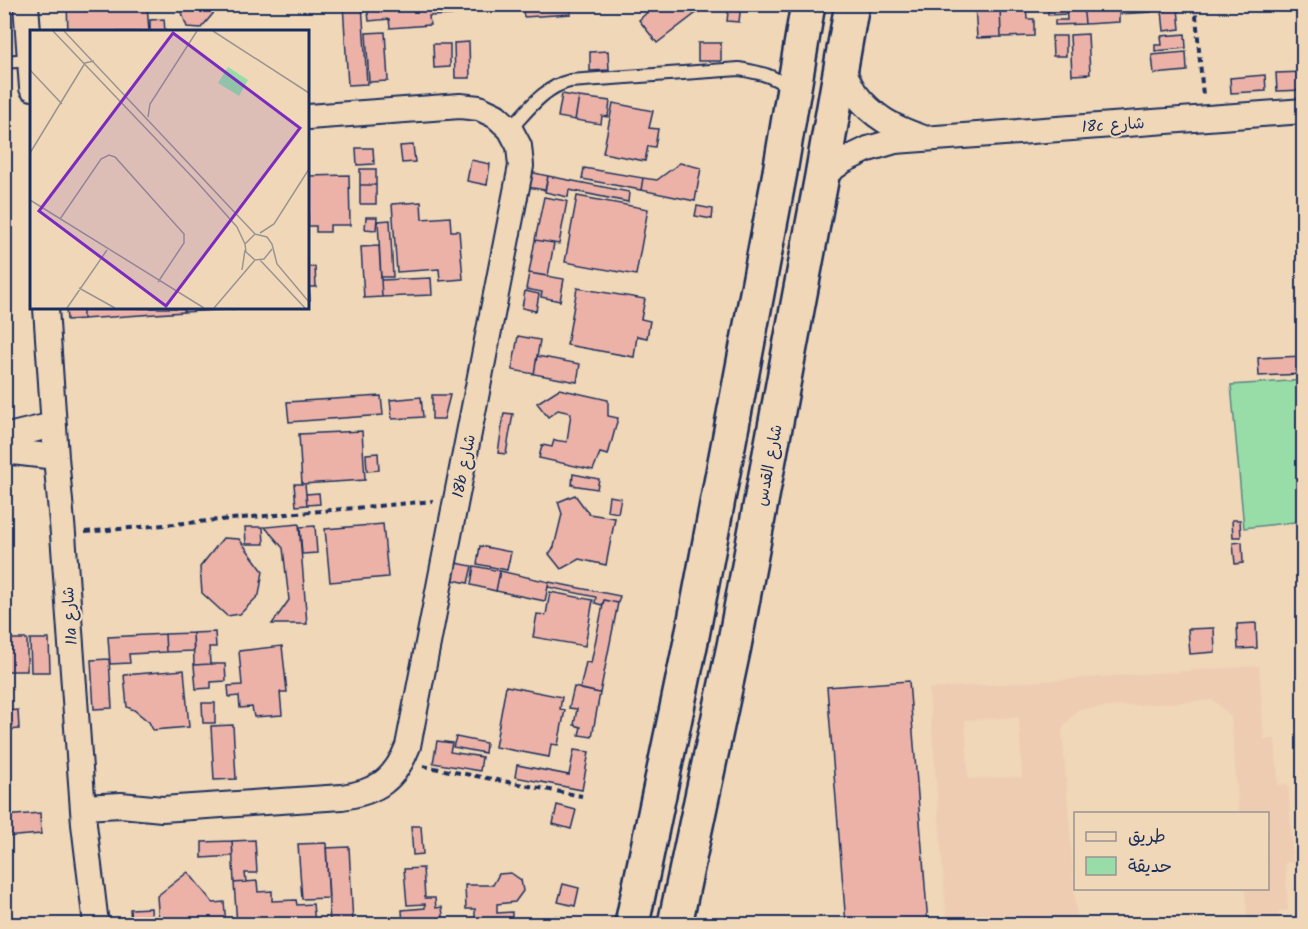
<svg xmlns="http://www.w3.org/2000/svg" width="1308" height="929" font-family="Kalam,'Playpen Sans Arabic',sans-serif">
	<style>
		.built { fill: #eeccb2; fill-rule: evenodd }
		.green { fill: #98dca8; stroke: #5a8683; stroke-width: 1.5 }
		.building { fill: #ecb2a7; stroke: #1b2f5e; stroke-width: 1.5 }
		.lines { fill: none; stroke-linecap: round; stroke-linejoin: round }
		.service-casing { stroke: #1b2f5e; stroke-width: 16 }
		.minor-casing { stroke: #1b2f5e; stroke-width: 28 }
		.secondary-casing { stroke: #1b2f5e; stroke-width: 38 }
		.path { stroke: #1b2f5e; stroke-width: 4; stroke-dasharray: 6 4.5; stroke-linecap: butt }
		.service { stroke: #efd7b7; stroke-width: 12 }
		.minor { stroke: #efd7b7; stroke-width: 24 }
		.secondary { stroke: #efd7b7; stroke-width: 33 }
		.labels { text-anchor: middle; stroke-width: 4.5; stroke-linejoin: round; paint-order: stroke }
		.street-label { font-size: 16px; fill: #1b2f5e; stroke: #efd7b7 }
		.inset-road { fill: none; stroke: #9a9493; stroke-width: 1.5 }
		.view { fill: #7b2cbf; fill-opacity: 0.15; stroke: #7b2cbf; stroke-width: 3 }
		.inset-edge { fill: none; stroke: #1b2f5e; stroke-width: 3 }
	</style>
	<rect width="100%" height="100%" fill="#efd7b7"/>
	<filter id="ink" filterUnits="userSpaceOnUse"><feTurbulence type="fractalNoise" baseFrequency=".0167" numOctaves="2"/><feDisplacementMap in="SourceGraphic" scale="12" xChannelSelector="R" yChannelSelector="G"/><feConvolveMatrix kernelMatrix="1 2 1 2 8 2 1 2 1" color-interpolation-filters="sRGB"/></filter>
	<g filter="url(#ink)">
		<path class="built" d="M1259,666l5,73h11l3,46 10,-1 5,78 -8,1 3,47 -10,1 1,13h-31l-3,-35 23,-1v-74l-29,-1 -8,-97 -18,-16 -135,9 -16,20 15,195h-44l-1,-8 -53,4v4h-32l-18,-235zM1019,717l3,60 -54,2 -3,-59z"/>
		<path class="green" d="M1303,380v141l-59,7 -13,-143z"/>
		<path class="building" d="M67,4h80l2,28h-81z
			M169,4h72l-24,5 -16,19 -14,-1 -7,-19z
			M343,4h19l5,80 -19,1z
			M367,4h85v11l-23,1 1,9 -40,3 -1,-9 -20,2z
			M522,4h48l1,10 -47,3z
			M656,4h46l2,3 -47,36 -18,-23z
			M729,4h12l-2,18 -12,-1z
			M975,4h25l1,33 -24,1z
			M1000,4h26l1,15h7v17l-33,1z
			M1048,4h18v10l-18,1z
			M1066,4h17l2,20 -30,1v-5h12z
			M1083,4h68v8l-32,2v8l-34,2z
			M1178,9l2,20 -16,2 -2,-20z
			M164,19l1,13h-15v-12z
			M385,32l3,49 -19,1 -3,-49z
			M1088,34l2,40 -18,1 -2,-40z
			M1185,34l1,14 -31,3v-6h7l-1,-9z
			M1052,36h14v20h-13z
			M469,42l1,36h-15l-1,-35z
			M698,43h23v18h-23z
			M433,44h17v23l-16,1z
			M608,51l1,19 -19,1v-19z
			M1186,52l1,19 -33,3 -2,-19z
			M1304,72v18l-27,1 -1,-18z
			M1265,75l1,16 -35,2 -1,-15z
			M562,94l17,3 -4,23 -17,-3z
			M579,97l31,4 -2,16 -6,-1 -1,8 -26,-4z
			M613,103l40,8 -4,17 9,1 -3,18 -7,-1 -3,15 -42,-8z
			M413,145l2,17 -13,1 -2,-17z
			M356,148h17l1,16 -17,1z
			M471,160l19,4 -3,21 -20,-4z
			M680,163l21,5 -6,33 -54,-11 2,-12 14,2z
			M584,168l59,10 -2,12 -59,-11z
			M360,169h16v16h-16z
			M530,172l18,4 -3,14 -18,-3z
			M349,175l1,50h-20v7h-14v-6h-8v-50z
			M548,176l81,16 -1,10 -59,-12 -1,7 -23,-5z
			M360,185h16v19h-16z
			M577,196l71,13 -12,66 -71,-13z
			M544,197l23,4 -8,43 -24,-4z
			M421,202l1,17 28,-2 1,14h8l4,48 -23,2 -1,-12 -42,3 -5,-68z
			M697,206l16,3 -1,10 -17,-3z
			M366,217h11l-1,13 -11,-1z
			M390,220l3,57h-12l-3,-56z
			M535,240l19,3 -6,33 -19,-3z
			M379,246l3,51 -18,1 -3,-51z
			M308,267h7l1,20h-7l1,13h-2z
			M529,273l35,6 -4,22 -19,-4 1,-5 -16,-3z
			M431,278l1,17 -50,2 -1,-17z
			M577,288l68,11 -4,20 9,2 -3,17 -10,-2 -3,21 -67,-12z
			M525,291l14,3 -3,17 -14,-3z
			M66,308h17v11l-16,1z
			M83,308h101v4l-101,7z
			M184,308h48l1,1 -49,3z
			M518,336l22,4 -6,34 -22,-4z
			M537,356l43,8 -3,18 -43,-8z
			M1304,356v18l-45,2 -1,-18z
			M559,389l49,11v16l10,2 -10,37 -8,-2 -7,17 -54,-12 3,-13 10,2 2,-7 13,2 4,-29 -13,-3 -10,7 -11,-14z
			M432,395h18l-6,24h-12z
			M381,396l2,19 -94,7 -2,-20z
			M421,397l2,20 -31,2 -2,-19z
			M504,413l9,1 -7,40 -8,-1z
			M362,431l3,49 -63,4 -3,-50z
			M378,453l1,17 -12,1 -1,-17z
			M573,474l26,5 -2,10 -25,-4z
			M294,484h11l2,21 -11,1z
			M319,493l1,11 -13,1 -1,-11z
			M575,495l14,19 26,4 -9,47 -27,-6 -18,10 -12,-15 5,-7 8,-33 -4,-12z
			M609,496l12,2 -3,15 -11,-2z
			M1232,520h8l1,17h-8z
			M299,524l8,100h-35l17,-24 -6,-52 -18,-21z
			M383,524l5,53 -58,5 -5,-53z
			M315,526l2,27 -15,1 -2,-27z
			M245,527h18l1,17h-18z
			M223,538l16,1 24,32 -4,24 -19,19 -13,2 -25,-23 -2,-26z
			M1242,542l1,21 -8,1 -2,-21z
			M480,546l31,6 -4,18 -30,-6z
			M456,563l16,3 -4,17 -15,-3z
			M474,566l26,5 -4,20 -25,-6z
			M500,571l49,11 -4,19 -49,-10z
			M549,582l71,14 -2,7 -14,-3 -2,5 -7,-2 1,-6 -48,-10z
			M550,592l43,8 -8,46 -52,-9 4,-23 9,1z
			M604,600l14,3 -18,90 -20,-4 6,-27 5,1z
			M1256,623l1,25 -19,1 -1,-25z
			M1214,628l1,24 -25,2 -2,-25z
			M215,632l1,15h-7l1,17 -16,1 -1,-32z
			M193,633l1,18 -28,1 -1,-18z
			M165,634l1,18 -37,2 1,9 -20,1 -2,-27z
			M5,639h22v32h-22z
			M30,639h19l1,33h-19z
			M282,646l5,46h-7l2,23 -28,2 -2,-10 -12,1 -1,-12 -10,1 -1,-11 14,-1 -3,-34z
			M109,659l3,49 -18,1 -3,-49z
			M210,664h15l1,17 -15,1v6l-15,1 -2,-24z
			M184,670l5,57 -36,3 -4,-8 -15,-12 -7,-3 -3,-32z
			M909,681l19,243h-82l-19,-237z
			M506,686l56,11 -2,12 5,1 -7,35 -7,-1 -2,13 -54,-10z
			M574,687l26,6 -8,44 -13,-2 2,-8 -7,-2 3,-16 -8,-1z
			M202,703h13v20h-12z
			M18,710l1,19 -11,1 -1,-19z
			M233,725l3,54 -22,1 -3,-54z
			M456,737l30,6 -1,10 -32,-6z
			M437,741l15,2 -2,9 32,5 -2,14 -47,-8z
			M574,750l15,2 -7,38 -67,-13 2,-12 52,10z
			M557,805l19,5 -5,19 -18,-5z
			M40,813l1,21 -37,3v-21z
			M411,826h10l2,28 -10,1z
			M255,840l2,33h-12l1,9 -12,1 -2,-42z
			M232,841l1,15 -31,2v-16z
			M326,843l3,55 -27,1 -4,-55z
			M349,847l4,77h-23l-4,-76z
			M423,868l2,30h10l1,10 6,-1 2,17h-41l-1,-14 23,-2v-4l-18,1 -3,-36z
			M188,872l25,31 11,-1 2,22h-67l-2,-28z
			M511,873l10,7 2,11 -8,11 -18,2v9l15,-1v12h-48v-3h11v-12h-9l-1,-24h28l6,-11z
			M257,881l1,11 14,-1v10l24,-1 1,5 16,-1 2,20h-78l-3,-41z
			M563,884l16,4 -4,18 -17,-4z
			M151,908l1,16h-21l-1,-15z
			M555,916l18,3 -1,5h-19z
			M391,919v5h-19l-1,-4z"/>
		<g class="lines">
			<g class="service-casing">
				<path id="service" d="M4,62l26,-2
					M510,129c18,-19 34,-42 60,-48l169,-12c22,4 34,6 52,20"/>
			</g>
			<g class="minor-casing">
				<path id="minor" d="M26,4l6,84
					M842,68c4,8 8,17 13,25 18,24 39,35 66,44
					M822,176l21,-15 25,-12 27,-8 409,-30
					M46,308l10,149 7,77 21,290 12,100
					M4,437l49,-12
					M4,451l52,6
					M83,807l38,-2 41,4 180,-12c35,-5 53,-17 66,-51l113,-580 -2,-20 -9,-17 -14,-13 -17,-8 -19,-2 -152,11"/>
			</g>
			<g class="secondary-casing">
				<path id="secondary" d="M632,924l60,-288 88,-464 28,-168
					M675,924l59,-278 88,-470 30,-172"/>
			</g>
			<path class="path" d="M1195,4l8,92
				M85,532l348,-31
				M423,766l159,30"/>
			<use href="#service" class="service"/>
			<use href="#minor" class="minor"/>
			<use href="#secondary" class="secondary"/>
		</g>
	</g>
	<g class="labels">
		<g class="street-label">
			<text transform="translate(1113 124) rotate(-4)" y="6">18c شارع</text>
			<text transform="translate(768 465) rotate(-79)" y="6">شارع القدس</text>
			<text transform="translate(463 466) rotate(-79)" y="6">18b شارع</text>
			<text transform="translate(69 616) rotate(-94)" y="6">11a شارع</text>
		</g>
	</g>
	<g transform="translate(30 30)">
		<rect width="279" height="279" fill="#efd7b7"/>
		<path d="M198,37l20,13 -9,16 -21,-13z" fill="#98dca8"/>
		<path class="inset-road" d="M23,1l144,151 40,45 8,17M34,1l191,203M183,1l96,62M0,40l32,34M118,87l2,-13 47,-73M0,123l55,-90 9,-2M0,170l174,108M30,189l41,-60 8,-4 6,2 69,77v9l-26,39M230,203l14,-9 35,-55M242,219l-8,10 -9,1 -9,-8 -1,-8 10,-10 12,3 5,7 5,20 32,38M230,230l45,48M212,240l3,-20M49,258l36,20M37,278l40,-58M184,278l41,-48"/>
		<path class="view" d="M143,3l127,95 -134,178 -127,-95z"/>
		<rect width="279" height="279" class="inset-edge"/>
	</g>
	<rect width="1308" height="929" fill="none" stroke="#efd7b7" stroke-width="24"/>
	<rect x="12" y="12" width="1284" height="905" fill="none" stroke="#1b2f5e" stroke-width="2" filter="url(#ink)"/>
	<rect x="1074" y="812" width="195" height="78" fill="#efd7b7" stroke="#9a9493" stroke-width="1.5"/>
	<rect x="1086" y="832" width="30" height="9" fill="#efd7b7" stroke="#9a9493" stroke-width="1.5"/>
	<text x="1128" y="842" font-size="18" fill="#1b2f5e">طريق</text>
	<rect x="1086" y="857" width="30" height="18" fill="#98dca8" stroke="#9a9493" stroke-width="1.5"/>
	<text x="1128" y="872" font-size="18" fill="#1b2f5e">حديقة</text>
</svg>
